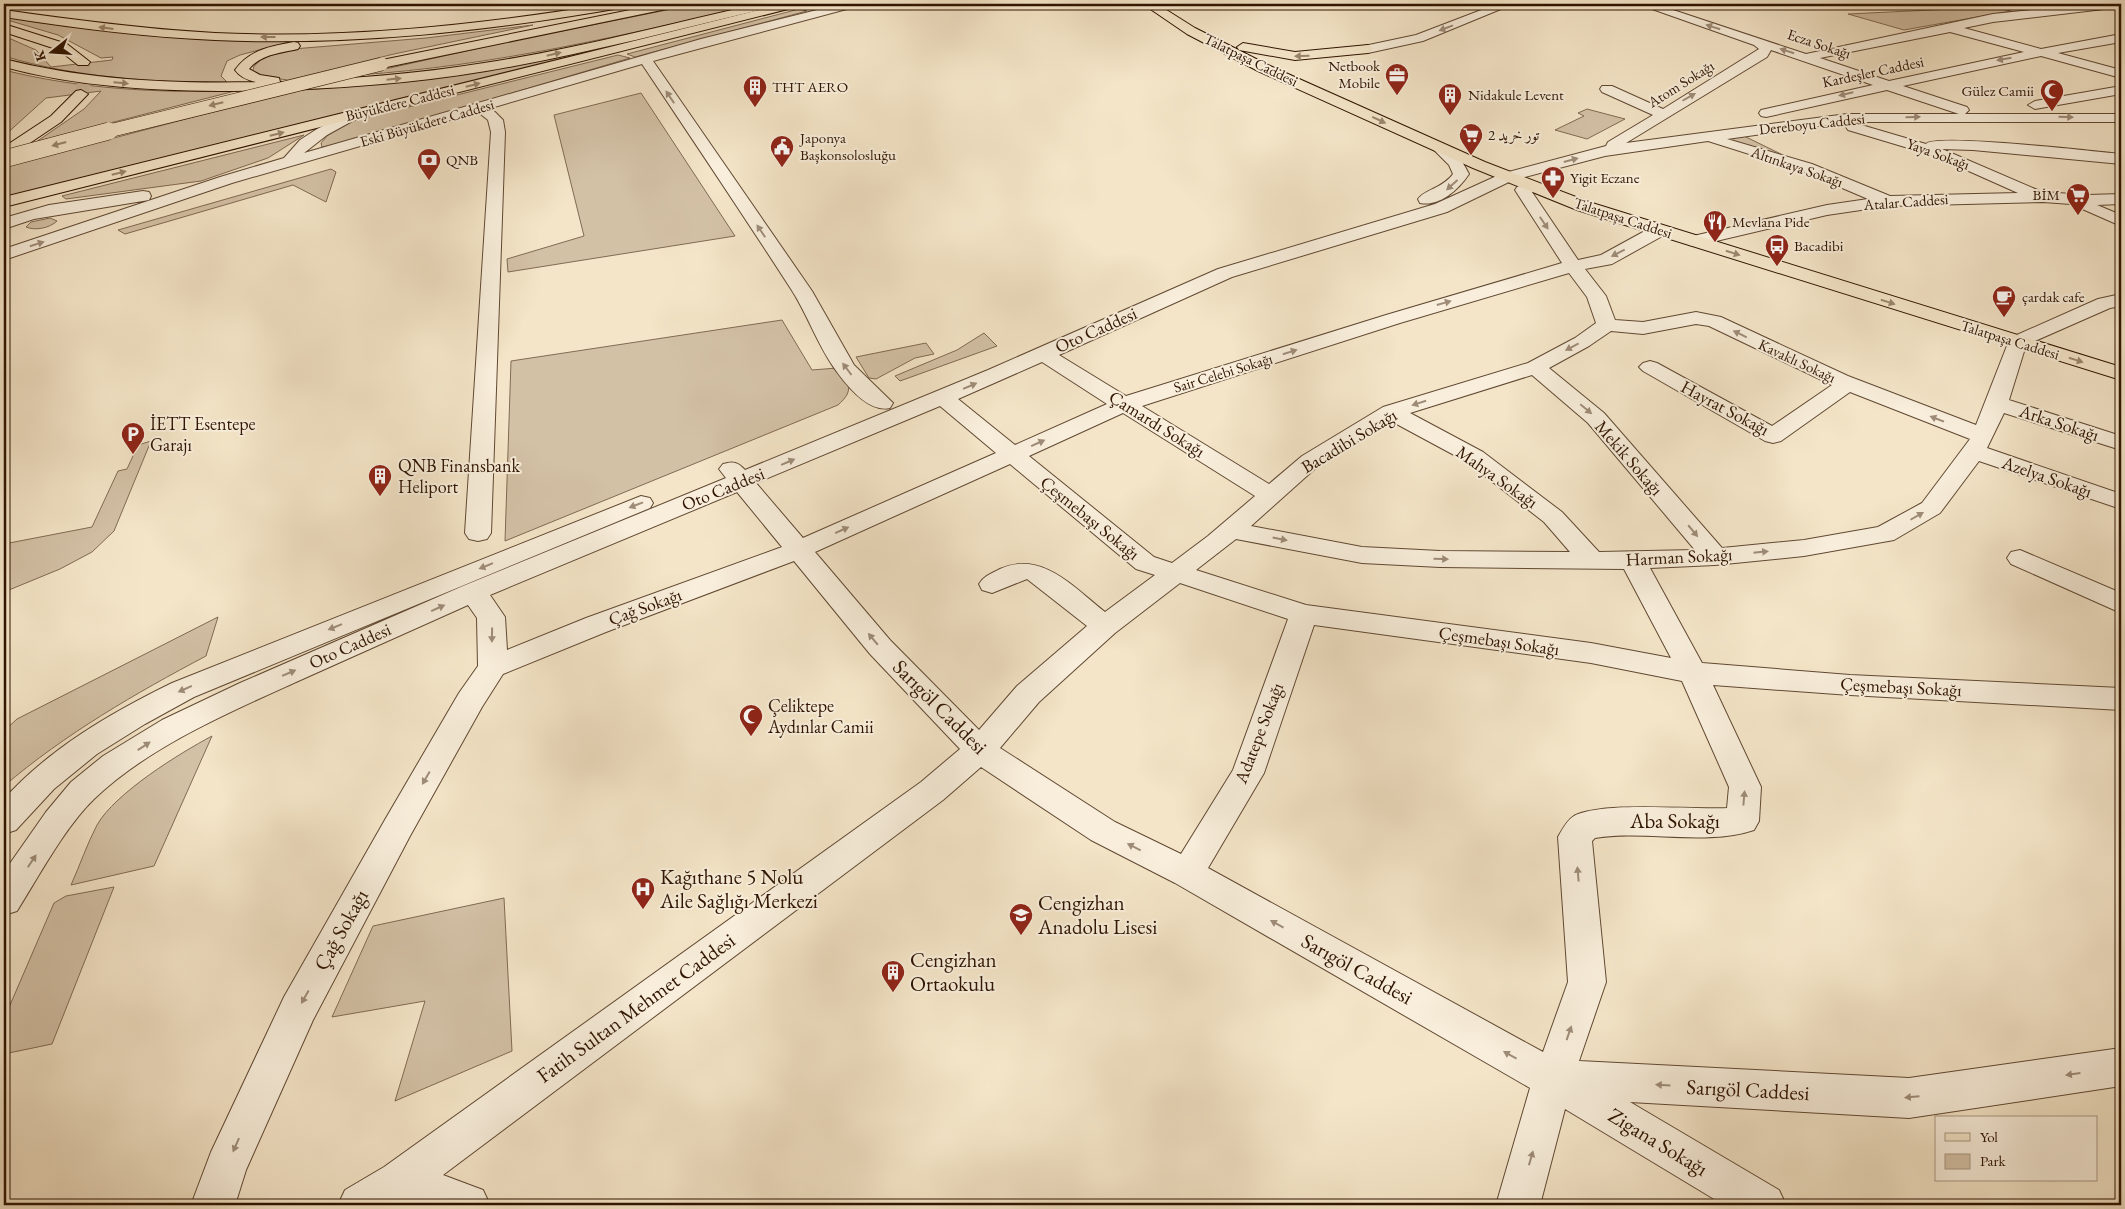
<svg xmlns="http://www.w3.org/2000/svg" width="2125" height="1209" font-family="'EB Garamond',Amiri,serif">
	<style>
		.green { fill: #d3c1a6; stroke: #816a53 }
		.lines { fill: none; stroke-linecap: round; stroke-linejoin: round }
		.highway-tunnel { stroke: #cdbba0; stroke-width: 13; stroke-dasharray: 13 6; stroke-linecap: butt }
		.minor-casing { stroke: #604832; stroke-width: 2 }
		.major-casing { stroke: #2f1400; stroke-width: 2 }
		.highway-casing { stroke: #2f1400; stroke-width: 2 }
		.minor { fill: #f8eedb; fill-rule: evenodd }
		.major { fill: #f4e5c8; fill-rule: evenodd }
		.highway { fill: #f4e5c8; fill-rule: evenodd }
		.major-bridge-far1-casing { stroke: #2f1400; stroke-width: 14; stroke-linecap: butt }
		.major-bridge-casing { stroke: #2f1400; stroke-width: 18; stroke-linecap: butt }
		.major-bridge-far1 { stroke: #f4e5c8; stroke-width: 13 }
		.major-bridge { stroke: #f4e5c8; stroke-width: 17 }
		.oneway { fill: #9e8c78 }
		.oneway2 { fill: #9b876e }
		.labels { text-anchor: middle; stroke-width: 4; stroke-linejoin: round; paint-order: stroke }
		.far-street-label { font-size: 15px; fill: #2f1400; stroke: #f8eedb }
		.far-poi-label { font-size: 15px; fill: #2f1400; stroke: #f8eedb; text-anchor: start }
		.street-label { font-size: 18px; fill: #2f1400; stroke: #f8eedb }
		.poi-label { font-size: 18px; fill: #2f1400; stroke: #f8eedb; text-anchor: start }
		.near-street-label { font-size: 21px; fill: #2f1400; stroke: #f8eedb }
		.near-poi-label { font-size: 21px; fill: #2f1400; stroke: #f8eedb; text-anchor: start }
	</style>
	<rect width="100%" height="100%" fill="#f4e5c8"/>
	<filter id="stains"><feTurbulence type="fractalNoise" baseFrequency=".004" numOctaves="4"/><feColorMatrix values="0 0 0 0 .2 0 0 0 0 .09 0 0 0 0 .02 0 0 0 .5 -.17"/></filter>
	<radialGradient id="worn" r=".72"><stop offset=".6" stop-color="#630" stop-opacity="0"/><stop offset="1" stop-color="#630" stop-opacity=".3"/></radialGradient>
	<path class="green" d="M697,4h61c-132,31 -265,62 -400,71l158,-35z
		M1994,7l17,4 -107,19 -56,-16z
		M799,9l8,2 -172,46 -8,-3z
		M10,18l287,22 -57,15 -13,6 -6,15 6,6c-76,0 -151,-4 -223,-26v-20l32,14 15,17 61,-7 1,-3 -12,1 -43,-23 -54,-16z
		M533,25l-139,29 -106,26 -29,-4 -6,-6 1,-4 9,-8 30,-9 133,-11z
		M580,52l5,2 -581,143v-30l288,-76 120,-10z
		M618,55l12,3 -289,86 -19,3 -1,-4 7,-8 20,-13z
		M4,70c75,19 153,23 231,21l-199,51 48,-33 17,-18 -55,7 -42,38z
		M641,93l94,143 -227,36 -1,-13 77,-23 -30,-121z
		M1587,109l38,10 -38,20 -32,-9 29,-14 -6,-3z
		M304,135l-36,23 -67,23 -135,18 -4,-3z
		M1744,136l45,22 -68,-18z
		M331,169l5,3 -10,30 -33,-17 -168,49 -7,-4z
		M50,218l7,3c-7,7 -22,10 -31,6l5,-5z
		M782,320l30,50 25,-2c12,16 18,22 1,37l-333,136 6,-180z
		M984,333l13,13 -97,35 -5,-5 62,-26z
		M926,343l8,11 -19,4 -39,21 -7,-1 -13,-21z
		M151,441l-37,90 -22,21 -32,17 -56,23v-48l88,-17 26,-56 9,-2 11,-24z
		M218,617l-12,39c-70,37 -141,78 -202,130v-55l13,-12z
		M212,736l-58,130 -83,19c9,-20 16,-41 26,-60 18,-32 83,-72 115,-89z
		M114,887l-62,157 -48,10v-35l50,-116 12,-7z
		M504,898l8,153 -117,50 30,-100 -93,16 41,-91z"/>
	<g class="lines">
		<path class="highway-tunnel" d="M81,94l5,-16 -3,-16"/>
		<g class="minor-casing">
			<path id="minor" d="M841,4h19l-2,2 -205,55 159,230 42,74 39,38 -3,5c-21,5 -42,-21 -53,-36 -19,-25 -29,-57 -46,-83 -49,-76 -99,-150 -149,-225l-151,44 12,12 2,12 -14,401 -4,6 -9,2 -9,-2 -4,-6 26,-401 -3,-12 -10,-8 -246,71 -228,77v-11l216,-72 64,-19 16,-18 17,-11 36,-18h10l2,3 -38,21 -23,18 397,-114z
				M1168,4h18l-10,4h-8z
				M1497,4h16l-90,37 -55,12 -6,-4 2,-3 52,-11z
				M1638,4h17l151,50 187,-40 99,-10h29v3l-128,15 -29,6 77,21 80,-15v8l-63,11 63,17v8l-80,-22 -138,30 64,21 2,3 -4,4h156v8h-274l-120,17 85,25 78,32 128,-3 -83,-37 -87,-26 -2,-3 2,-3h10l68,20c8,-11 171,8 195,10v10l-148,-14 -31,-1 100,43 46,3 33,-1v10l-24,1 24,10v11l-50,-22 -28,-2 -155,4 -61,9 -132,31 -6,-1 -3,-4 3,-4 138,-32 41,-6 -68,-29 -92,-29 -103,15 -92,24 -66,32 -215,65 -173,78 67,41 260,-81 176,-52 -47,-73 2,-3 14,-6 8,5 -7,6 46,68 23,-5 53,-29h12l3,4 -3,4 -54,30 -27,5 21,27 9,24 28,2 53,-10 25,5 127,59 128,49 34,-87 88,-39 23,-5v12l-11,2 -84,37 -17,55 112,36v14l-117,-37 -17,35 134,46v15l-142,-48 -39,52 -46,27 -90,16 -89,9 -65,3 52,95 148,12 271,13v22l-271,-15 -137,-10 48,102 -2,34 -5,9c-47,16 -109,0 -159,8l-3,3 14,141 -27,79 330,17 212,-30v38l-212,32 -279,-16 149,88 7,15h-62l-159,-96 -25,96h-44l34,-117 -355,-205 -84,-43 -110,-73 -38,33 -500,375 40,15 7,15h-152l7,-15 39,-23 537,-385 39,-33 -90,-95 -76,-93 -188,71 -103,42 -21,33 -72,129 -97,184 -67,150 -11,35h-44l20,-53 73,-155 102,-179 73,-125 19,-27 -1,-48 -9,-13c-57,26 -115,51 -172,77 -68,31 -148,65 -202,117 -29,28 -55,77 -77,112l-13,4v-43l42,-60 25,-30 32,-26 59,-36 78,-37 223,-97 263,-108 -7,-9 4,-5c10,-3 15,-2 22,6l243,-100 230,-101 217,-65 66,-30 105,-28 2,-4 45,-27 -51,-23 -2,-3 2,-3h10l51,23 96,-60 -5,-4zM1950,32l74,20 -135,29 -69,-23zM1771,50l102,35 -112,25 -2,3 2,3 5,1 121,-27 72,24h-112l-221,29 141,-86zM1569,273l18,24 9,26 -21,15 -47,25 -145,44 -81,49 -33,28 -127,-78 258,-83zM1696,324l13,2 123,59 -60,41 -115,-63 -7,-2 -7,2 -4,4 4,4 122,70 8,2 8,-2 69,-49 120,47 -48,64 -44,24 -74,13 -82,8 -118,-135 -55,-45 40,-22 22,-15 32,3zM1042,362l65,42 -92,41 -57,-46zM1532,375l56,48 107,127 -96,2 -37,-40 -79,-60 -73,-39zM940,406l56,47 -193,85 -47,-55zM1123,413l132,83 -47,40 -36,27 -18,-6 -125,-101zM1391,421l76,41 77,60 26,30 -130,-1 -78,-4 -111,-21 67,-60zM1010,464l126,105 19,6 -50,37c-31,-24 -63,-62 -105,-43 -8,4 -16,7 -21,15l3,6 10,3 35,-14 60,47 -70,60 -38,44 -89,-90 -75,-88zM737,492l45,55 -196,71 -79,32 -2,-33 -15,-22zM1236,539l126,24 78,4 184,2 47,89 -80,-15 -285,-38 -110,-35zM1180,583l108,36 -55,151 -52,84 -66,-32 -115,-74 39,-46 76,-69zM1314,625l277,38 91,18 47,106 -2,21c-36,2 -124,-7 -153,8 -7,4 -12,14 -16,21l10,145 -25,70 -335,-184 56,-95z
				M2121,86v8l-86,15 -7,-4 7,-4z
				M1440,143c14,4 23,19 29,31 -10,15 -29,33 -49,29l-2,-4c6,-9 25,-11 35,-25l-4,-9 -17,-17z
				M143,191l6,1 2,4 -2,4 -115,19 -30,10v-11l45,-13z
				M641,496l9,2 3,5 -3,5 -456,189 -49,27 -48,30 -43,35 -38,41 -12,4v-35c46,-51 107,-86 168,-116z
				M2020,550l101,43v20l-110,-49 -4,-6 4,-6z"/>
		</g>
		<g class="major-casing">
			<path id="major" d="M660,4h22l-6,3 -294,61 -7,-4 7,-4z
				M783,4h19l-2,2 -796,201v-10z
				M1143,4h14l38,24 73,37 217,97 104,40 532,165v13l-544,-170 -104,-42 -215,-97 -71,-37z
				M1243,43l52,9 73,-7 6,4 -6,4 -73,7 -56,-10 -2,-3z"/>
		</g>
		<g class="highway-casing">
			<path id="highway" d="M607,4h25l-6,3c-136,24 -273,39 -411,33 -71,-3 -141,-12 -211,-23v-7c70,10 140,19 211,23 131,6 263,-8 392,-29z
				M759,4h20l-6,3c-95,22 -190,48 -287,64 -83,14 -169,19 -253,20 -78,0 -154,-4 -229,-24v-8c83,21 166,25 252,23 -9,-2 -16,-5 -21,-12 14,-20 36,-24 59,-28l4,1 2,3 -2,3c-17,4 -37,5 -49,20l11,6 19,3 1,4c69,-3 137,-8 204,-19 93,-14 184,-39 275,-59z
				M4,24l63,20 23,18 -2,3h-10l-19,-15 -55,-18z
				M81,90l7,4 -27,28 -52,35 -5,2v-12l47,-31 25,-25z"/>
		</g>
		<use href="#minor" class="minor"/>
		<use href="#major" class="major"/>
		<use href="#highway" class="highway"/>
		<g class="major-bridge-far1-casing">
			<path id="major-bridge-far1" d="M105,132l277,-68"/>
		</g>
		<g class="major-bridge-casing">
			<path id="major-bridge" d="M4,159l105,-28"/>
		</g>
		<use href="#major-bridge-far1" class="major-bridge-far1"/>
		<use href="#major-bridge" class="major-bridge"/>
	</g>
	<defs><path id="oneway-solid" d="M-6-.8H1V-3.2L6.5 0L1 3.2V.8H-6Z" transform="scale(1.25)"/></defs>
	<g class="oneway">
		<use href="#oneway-solid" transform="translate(1713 27) rotate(-162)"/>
		<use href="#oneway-solid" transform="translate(1446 28) rotate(159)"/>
		<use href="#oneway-solid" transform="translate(1787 51) rotate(-163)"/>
		<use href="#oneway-solid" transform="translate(2004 59) rotate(170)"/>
		<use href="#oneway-solid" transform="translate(1846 94) rotate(167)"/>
		<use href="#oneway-solid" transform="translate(670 97) rotate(-124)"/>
		<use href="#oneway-solid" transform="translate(1689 97) rotate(-30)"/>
		<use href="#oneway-solid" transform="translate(1913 117) rotate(-1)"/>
		<use href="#oneway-solid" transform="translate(2066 117) rotate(1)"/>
		<use href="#oneway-solid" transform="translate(1571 160) rotate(-15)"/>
		<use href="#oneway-solid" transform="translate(1452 185) rotate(138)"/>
		<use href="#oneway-solid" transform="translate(1544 223) rotate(56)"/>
		<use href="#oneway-solid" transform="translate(761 231) rotate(-124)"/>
		<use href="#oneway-solid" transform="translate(37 244) rotate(-18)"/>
		<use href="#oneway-solid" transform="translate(1618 253) rotate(153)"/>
		<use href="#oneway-solid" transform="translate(1444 303) rotate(-16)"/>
		<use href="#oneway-solid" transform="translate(1740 334) rotate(-154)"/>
		<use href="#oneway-solid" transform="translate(1572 347) rotate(152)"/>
		<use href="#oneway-solid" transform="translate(1290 352) rotate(-17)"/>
		<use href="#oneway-solid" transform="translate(847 369) rotate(-127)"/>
		<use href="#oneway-solid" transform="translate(970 386) rotate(-23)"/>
		<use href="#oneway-solid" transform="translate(1419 403) rotate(162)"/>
		<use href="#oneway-solid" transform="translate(1586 409) rotate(40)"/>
		<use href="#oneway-solid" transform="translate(1937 419) rotate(-159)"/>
		<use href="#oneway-solid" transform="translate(1038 443) rotate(-24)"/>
		<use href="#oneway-solid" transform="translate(788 462) rotate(-23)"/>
		<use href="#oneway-solid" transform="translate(636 505) rotate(159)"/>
		<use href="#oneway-solid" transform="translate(1917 516) rotate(-30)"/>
		<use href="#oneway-solid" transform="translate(842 530) rotate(-24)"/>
		<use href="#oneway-solid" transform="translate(1693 531) rotate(50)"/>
		<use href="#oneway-solid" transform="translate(1280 539) rotate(11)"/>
		<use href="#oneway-solid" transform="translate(1761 552) rotate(-6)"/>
		<use href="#oneway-solid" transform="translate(1441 559) rotate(1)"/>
		<use href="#oneway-solid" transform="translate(486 566) rotate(158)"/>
		<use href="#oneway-solid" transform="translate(438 608) rotate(-24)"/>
		<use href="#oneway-solid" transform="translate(335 627) rotate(158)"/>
		<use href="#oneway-solid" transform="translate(492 635) rotate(91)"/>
		<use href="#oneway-solid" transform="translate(873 639) rotate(-130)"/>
		<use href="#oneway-solid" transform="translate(289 673) rotate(-23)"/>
		<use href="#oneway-solid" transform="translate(185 689) rotate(156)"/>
		<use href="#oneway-solid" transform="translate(144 746) rotate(-33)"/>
		<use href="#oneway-solid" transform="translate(426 778) rotate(120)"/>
		<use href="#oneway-solid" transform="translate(1744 798) rotate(-85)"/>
		<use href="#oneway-solid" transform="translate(1134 847) rotate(-153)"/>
		<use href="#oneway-solid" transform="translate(32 861) rotate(-56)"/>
		<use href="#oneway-solid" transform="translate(1578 874) rotate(-95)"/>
		<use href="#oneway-solid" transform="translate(1277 924) rotate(-151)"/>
		<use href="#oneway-solid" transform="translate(305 997) rotate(119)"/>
		<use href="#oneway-solid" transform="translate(1569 1033) rotate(-71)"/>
		<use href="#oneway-solid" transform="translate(1510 1055) rotate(-151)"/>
		<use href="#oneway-solid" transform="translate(2073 1074) rotate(172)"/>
		<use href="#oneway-solid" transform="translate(1663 1085) rotate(-177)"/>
		<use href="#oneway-solid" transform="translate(1912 1097) rotate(175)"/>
		<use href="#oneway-solid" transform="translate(236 1145) rotate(114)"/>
		<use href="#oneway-solid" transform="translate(1531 1158) rotate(-74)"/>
	</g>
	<g class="oneway2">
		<use href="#oneway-solid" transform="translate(106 28) rotate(-173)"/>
		<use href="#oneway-solid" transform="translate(268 37) rotate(-180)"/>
		<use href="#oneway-solid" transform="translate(554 54) rotate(-13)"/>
		<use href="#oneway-solid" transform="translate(1302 56) rotate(178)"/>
		<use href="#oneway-solid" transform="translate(394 79) rotate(-6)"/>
		<use href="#oneway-solid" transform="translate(121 83) rotate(5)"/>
		<use href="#oneway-solid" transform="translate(473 85) rotate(-14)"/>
		<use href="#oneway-solid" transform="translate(216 104) rotate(166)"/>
		<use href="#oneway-solid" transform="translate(1379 120) rotate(25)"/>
		<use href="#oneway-solid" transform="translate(277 134) rotate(-14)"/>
		<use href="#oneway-solid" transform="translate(59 144) rotate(165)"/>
		<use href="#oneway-solid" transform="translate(119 173) rotate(-14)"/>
		<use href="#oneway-solid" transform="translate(1733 253) rotate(18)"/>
		<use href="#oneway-solid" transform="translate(1888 302) rotate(17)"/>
		<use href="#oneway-solid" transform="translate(2076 360) rotate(17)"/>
	</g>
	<defs>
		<g id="office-pin" transform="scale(1.25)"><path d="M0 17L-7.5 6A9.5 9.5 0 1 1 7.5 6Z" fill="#8f2418" stroke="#f8eedb"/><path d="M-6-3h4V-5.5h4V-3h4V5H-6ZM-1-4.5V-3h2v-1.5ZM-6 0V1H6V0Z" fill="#fff"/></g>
		<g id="building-pin" transform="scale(1.25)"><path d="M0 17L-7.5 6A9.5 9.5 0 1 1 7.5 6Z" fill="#8f2418" stroke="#f8eedb"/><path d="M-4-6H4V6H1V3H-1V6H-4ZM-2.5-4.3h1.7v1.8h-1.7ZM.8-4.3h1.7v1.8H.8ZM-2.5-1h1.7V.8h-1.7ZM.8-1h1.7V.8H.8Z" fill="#fff"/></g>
		<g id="mosque-pin" transform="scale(1.25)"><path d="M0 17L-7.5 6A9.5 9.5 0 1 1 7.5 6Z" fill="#8f2418" stroke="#f8eedb"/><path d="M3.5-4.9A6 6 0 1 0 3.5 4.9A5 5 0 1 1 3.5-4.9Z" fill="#fff"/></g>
		<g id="supermarket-pin" transform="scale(1.25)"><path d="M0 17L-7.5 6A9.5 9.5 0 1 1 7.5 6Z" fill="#8f2418" stroke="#f8eedb"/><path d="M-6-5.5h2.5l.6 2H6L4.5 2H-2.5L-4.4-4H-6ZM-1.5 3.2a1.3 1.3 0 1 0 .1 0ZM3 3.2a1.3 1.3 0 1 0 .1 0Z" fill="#fff"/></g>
		<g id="civic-pin" transform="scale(1.25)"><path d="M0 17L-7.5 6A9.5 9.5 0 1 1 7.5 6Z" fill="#8f2418" stroke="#f8eedb"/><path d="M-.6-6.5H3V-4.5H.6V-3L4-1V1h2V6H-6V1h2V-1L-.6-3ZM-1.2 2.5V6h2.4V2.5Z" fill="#fff"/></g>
		<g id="bank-pin" transform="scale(1.25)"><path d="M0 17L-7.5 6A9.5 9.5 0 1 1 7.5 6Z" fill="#8f2418" stroke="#f8eedb"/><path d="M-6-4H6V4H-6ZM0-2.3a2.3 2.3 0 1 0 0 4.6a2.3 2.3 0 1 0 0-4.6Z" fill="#fff"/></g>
		<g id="pharmacy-pin" transform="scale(1.25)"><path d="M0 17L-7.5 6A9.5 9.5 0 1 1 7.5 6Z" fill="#8f2418" stroke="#f8eedb"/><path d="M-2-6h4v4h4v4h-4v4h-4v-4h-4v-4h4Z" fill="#fff"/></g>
		<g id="restaurant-pin" transform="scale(1.25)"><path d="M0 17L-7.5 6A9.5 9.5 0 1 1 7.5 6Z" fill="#8f2418" stroke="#f8eedb"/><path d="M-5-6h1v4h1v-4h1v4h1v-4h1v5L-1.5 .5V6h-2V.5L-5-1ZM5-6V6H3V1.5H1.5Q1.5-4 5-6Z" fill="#fff"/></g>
		<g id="bus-pin" transform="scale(1.25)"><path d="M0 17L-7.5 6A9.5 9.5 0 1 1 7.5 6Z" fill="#8f2418" stroke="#f8eedb"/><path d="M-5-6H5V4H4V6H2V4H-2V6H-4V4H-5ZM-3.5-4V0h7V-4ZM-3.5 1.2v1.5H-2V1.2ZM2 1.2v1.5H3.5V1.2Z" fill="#fff"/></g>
		<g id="cafe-pin" transform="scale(1.25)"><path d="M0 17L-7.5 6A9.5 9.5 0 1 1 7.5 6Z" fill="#8f2418" stroke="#f8eedb"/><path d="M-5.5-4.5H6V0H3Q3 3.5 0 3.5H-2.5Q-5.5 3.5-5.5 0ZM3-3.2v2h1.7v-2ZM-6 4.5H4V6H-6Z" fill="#fff"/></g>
		<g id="parking-pin" transform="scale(1.25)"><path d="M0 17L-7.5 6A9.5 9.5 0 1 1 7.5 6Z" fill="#8f2418" stroke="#f8eedb"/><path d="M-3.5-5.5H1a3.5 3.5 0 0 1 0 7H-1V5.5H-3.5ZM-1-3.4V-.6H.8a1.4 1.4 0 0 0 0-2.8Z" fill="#fff"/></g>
		<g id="hospital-pin" transform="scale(1.25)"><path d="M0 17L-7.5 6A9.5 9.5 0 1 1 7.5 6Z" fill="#8f2418" stroke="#f8eedb"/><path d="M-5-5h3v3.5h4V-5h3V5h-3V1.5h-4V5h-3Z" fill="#fff"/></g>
		<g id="school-pin" transform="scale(1.25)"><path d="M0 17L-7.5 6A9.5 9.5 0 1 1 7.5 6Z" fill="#8f2418" stroke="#f8eedb"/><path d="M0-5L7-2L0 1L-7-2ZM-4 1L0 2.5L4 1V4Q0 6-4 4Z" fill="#fff"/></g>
	</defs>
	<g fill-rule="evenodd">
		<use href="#office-pin" x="1397" y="75"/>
		<use href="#building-pin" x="755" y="87"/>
		<use href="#mosque-pin" x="2052" y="91"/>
		<use href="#building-pin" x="1450" y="95"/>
		<use href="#supermarket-pin" x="1471" y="135"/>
		<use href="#civic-pin" x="782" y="147"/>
		<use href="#bank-pin" x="429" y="160"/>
		<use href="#pharmacy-pin" x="1553" y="178"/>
		<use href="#supermarket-pin" x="2078" y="195"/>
		<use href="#restaurant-pin" x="1715" y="222"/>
		<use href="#bus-pin" x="1777" y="246"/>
		<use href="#cafe-pin" x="2004" y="297"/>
		<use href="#parking-pin" x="133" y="434"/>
		<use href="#building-pin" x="380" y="476"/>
		<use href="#mosque-pin" x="751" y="716"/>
		<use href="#hospital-pin" x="643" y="889"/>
		<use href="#school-pin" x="1021" y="915"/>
		<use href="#building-pin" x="893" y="972"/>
	</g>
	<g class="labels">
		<g class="far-street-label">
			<text transform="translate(1819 44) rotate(18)" y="5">Ecza Sokağı</text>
			<text transform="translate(1251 60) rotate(26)" y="5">Talatpaşa Caddesi</text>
			<text transform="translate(1873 72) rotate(-12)" y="5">Kardeşler Caddesi</text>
			<text transform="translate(1681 84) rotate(-32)" y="5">Atom Sokağı</text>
			<text transform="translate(400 103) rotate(-14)" y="5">Büyükdere Caddesi</text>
			<text transform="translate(427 123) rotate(-16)" y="5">Eski Büyükdere Caddesi</text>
			<text transform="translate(1812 124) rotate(-6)" y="5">Dereboyu Caddesi</text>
			<text transform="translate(1938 154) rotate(20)" y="5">Yaya Sokağı</text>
			<text transform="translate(1797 167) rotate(19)" y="5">Altınkaya Sokağı</text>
			<text transform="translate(1906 202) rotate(-4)" y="5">Atalar Caddesi</text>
			<text transform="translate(1623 218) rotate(18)" y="5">Talatpaşa Caddesi</text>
			<text transform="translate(2010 340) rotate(17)" y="5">Talatpaşa Caddesi</text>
			<text transform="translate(1797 361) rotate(25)" y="5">Kavaklı Sokağı</text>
			<text transform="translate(1223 373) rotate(-17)" y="5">Sair Celebi Sokağı</text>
		</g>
		<g class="far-poi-label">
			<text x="1380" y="71" text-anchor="end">Netbook<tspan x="1380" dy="17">Mobile</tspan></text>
			<text x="772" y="92">THT AERO</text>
			<text x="2034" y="96" text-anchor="end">Gülez Camii</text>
			<text x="1468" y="100">Nidakule Levent</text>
			<text x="1488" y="140">تور خرید 2</text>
			<text x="800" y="143">Japonya<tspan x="800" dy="17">Başkonsolosluğu</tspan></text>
			<text x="446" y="165">QNB</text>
			<text x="1570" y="183">Yigit Eczane</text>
			<text x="2060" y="200" text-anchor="end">BİM</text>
			<text x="1732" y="227">Mevlana Pide</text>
			<text x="1794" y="251">Bacadibi</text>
			<text x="2022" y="302">çardak cafe</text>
		</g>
		<g class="street-label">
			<text transform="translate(1096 330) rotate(-24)" y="6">Oto Caddesi</text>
			<text transform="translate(1725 408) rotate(28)" y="6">Hayrat Sokağı</text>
			<text transform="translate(2059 423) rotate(18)" y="6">Arka Sokağı</text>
			<text transform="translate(1157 424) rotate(32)" y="6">Çamardı Sokağı</text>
			<text transform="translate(1349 441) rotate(-31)" y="6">Bacadibi Sokağı</text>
			<text transform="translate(1629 458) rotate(49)" y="6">Mekik Sokağı</text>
			<text transform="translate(1497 477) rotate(35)" y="6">Mahya Sokağı</text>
			<text transform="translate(2047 477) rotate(19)" y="6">Azelya Sokağı</text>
			<text transform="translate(723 489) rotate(-22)" y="6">Oto Caddesi</text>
			<text transform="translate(1090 518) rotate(39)" y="6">Çeşmebaşı Sokağı</text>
			<text transform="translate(1679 557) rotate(-3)" y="6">Harman Sokağı</text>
			<text transform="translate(645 607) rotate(-20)" y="6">Çağ Sokağı</text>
			<text transform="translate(1499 641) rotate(8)" y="6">Çeşmebaşı Sokağı</text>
			<text transform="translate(350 646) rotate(-24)" y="6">Oto Caddesi</text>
			<text transform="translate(1901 687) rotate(3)" y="6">Çeşmebaşı Sokağı</text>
			<text transform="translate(1259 733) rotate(-69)" y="6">Adatepe Sokağı</text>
		</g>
		<g class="poi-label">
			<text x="150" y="430">İETT Esentepe<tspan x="150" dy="21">Garajı</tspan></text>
			<text x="398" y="472">QNB Finansbank<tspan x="398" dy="21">Heliport</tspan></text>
			<text x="768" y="712">Çeliktepe<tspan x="768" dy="21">Aydınlar Camii</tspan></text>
		</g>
		<g class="near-street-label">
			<text transform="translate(940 707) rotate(45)" y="7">Sarıgöl Caddesi</text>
			<text x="1675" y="828">Aba Sokağı</text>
			<text transform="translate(341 930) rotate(-61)" y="7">Çağ Sokağı</text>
			<text transform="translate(1357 969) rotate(29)" y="7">Sarıgöl Caddesi</text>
			<text transform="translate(636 1008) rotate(-36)" y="7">Fatih Sultan Mehmet Caddesi</text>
			<text transform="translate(1748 1090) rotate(3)" y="7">Sarıgöl Caddesi</text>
			<text transform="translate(1658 1142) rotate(31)" y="7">Zigana Sokağı</text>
		</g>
		<g class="near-poi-label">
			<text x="660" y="884">Kağıthane 5 Nolu<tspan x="660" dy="24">Aile Sağlığı Merkezi</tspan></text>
			<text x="1038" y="910">Cengizhan<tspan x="1038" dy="24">Anadolu Lisesi</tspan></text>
			<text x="910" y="967">Cengizhan<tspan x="910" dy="24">Ortaokulu</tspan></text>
		</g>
	</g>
	<rect width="2125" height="1209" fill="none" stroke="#f4e5c8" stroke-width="20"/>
	<rect x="5" y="5" width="2115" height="1199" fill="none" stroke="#2f1400" stroke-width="2.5"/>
	<rect x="10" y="10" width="2105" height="1189" fill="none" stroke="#2f1400"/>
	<rect x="1935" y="1116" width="162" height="65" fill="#f8eedb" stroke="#a89783"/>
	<rect x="1945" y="1133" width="25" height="8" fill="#f4e5c8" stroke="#a89783"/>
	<text x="1980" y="1142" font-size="15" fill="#2f1400">Yol</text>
	<rect x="1945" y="1154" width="25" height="15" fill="#d3c1a6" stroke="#a89783"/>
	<text x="1980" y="1166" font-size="15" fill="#2f1400">Park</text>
	<g transform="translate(52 52) rotate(253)" stroke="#f8eedb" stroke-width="4" paint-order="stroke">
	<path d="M0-4L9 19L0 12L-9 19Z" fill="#2f1400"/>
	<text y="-8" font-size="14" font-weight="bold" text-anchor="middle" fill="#2f1400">K</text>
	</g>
	<rect width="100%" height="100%" filter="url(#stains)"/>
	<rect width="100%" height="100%" fill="url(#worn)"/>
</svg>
